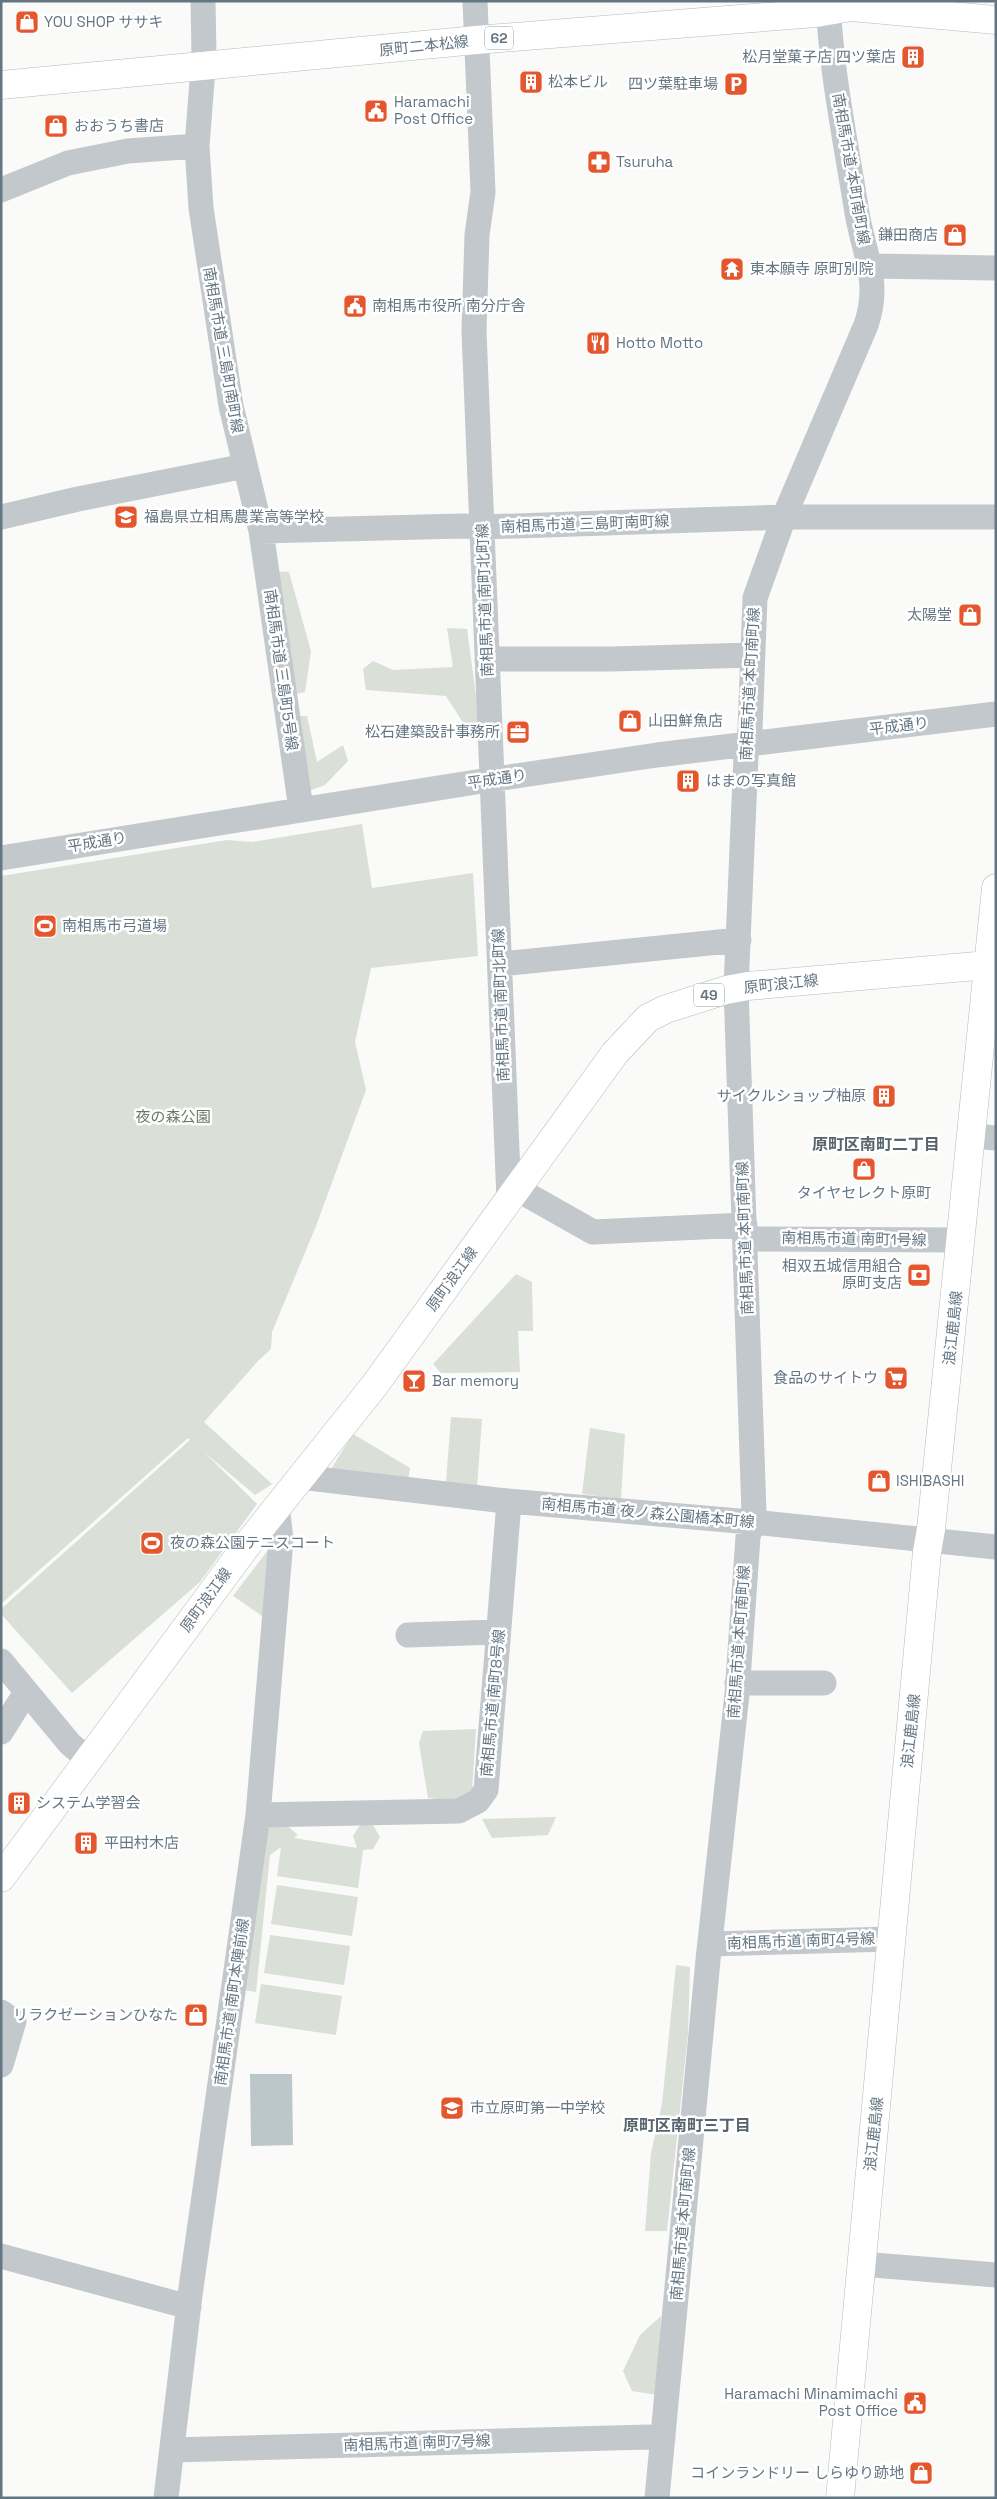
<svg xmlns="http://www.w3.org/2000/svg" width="997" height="2499" font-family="'Space Grotesk','Noto Sans JP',sans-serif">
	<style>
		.green { fill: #dadfd7 }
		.water { fill: #bbc7cb }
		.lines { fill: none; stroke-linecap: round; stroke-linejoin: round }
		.major-casing { stroke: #b5babe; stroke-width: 29 }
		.minor { stroke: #c3c8cc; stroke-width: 25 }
		.major { stroke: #fff; stroke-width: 28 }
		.labels { text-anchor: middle; stroke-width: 5; stroke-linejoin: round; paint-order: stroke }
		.shield { fill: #fff; stroke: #939fa8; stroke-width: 1 }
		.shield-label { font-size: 14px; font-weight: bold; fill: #657683 }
		.poi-label { font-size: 15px; fill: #657683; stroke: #fff; text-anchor: start }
		.street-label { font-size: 15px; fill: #657683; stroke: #fff }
		.park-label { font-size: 15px; fill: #687a64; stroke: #fff }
		.neighbourhood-label { font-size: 16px; font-weight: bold; fill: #57646e; stroke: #fff }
	</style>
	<rect width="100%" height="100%" fill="#fafaf8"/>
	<path class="green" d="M272,571l17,1 22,79 -6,41 -15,3z
		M447,628l20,1 13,96 -13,4 -21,-33 -80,-6 -3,-21 10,-8 20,9 60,-3z
		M293,716h14l10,46 26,-17 5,16 -23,24 -19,7z
		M362,824l10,64 101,-15 5,83 -107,12 -16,74 11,48 -50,136 -44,106 -1,17 -13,12 -54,61 68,62 -17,11 -51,-43 53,52 -57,78 -128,111 -71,-79v-5l189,-169 -2,-2 -187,166v-728l226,-36 25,2z
		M516,1274l16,8 1,49h-15l2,41 -79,1 -8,-9z
		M451,1417l31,2 -5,68 -31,-5z
		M590,1428l35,6 -4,65 -39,-5z
		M353,1434l57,34 -2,12 -77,-11z
		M274,1542l-6,78 -35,-24z
		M476,1729l-4,62 -18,10 -26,-3 -9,-55 4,-12z
		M556,1817l-8,18 -56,3 -10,-19z
		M264,1822l20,1 14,12 -4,3 63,10 -4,-12 7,-11h13l7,12 -7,12 -10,1 -5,38 -81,-12 4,-29 -11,8 -14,137 -18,-3z
		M277,1885l81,12 -6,39 -81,-12z
		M270,1935l80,11 -6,39 -80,-12z
		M676,1965l14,2 -2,67 -21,197h-22l6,-78 11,-49z
		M261,1984l81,12 -6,39 -81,-12z
		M661,2316l-4,79 -25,-4 -9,-20 17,-36z"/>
	<path class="water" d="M292,2074l1,71 -42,1 -1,-72z"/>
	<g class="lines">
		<g class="major-casing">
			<path id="major" d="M1,85l475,-45 340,-27 35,-6 145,13
				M1,1878l246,-333 127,-159 241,-333 33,-35 18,-9 60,-19 22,-4 240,-21
				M840,2498l87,-946 4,-23 65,-641"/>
		</g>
		<path class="minor" d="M203,1l1,54 -7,91 4,62 30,198 30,125 201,-5 20,1 302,-10h212
			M475,1l8,191 -6,43 -3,96 35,869
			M1,190l67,-27 60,-12 69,-5
			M870,266l126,2
			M1,517l77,-18 167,-33
			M261,531l40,278
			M487,659h125l140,-4
			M1,858l475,-76 181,-27 339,-41
			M500,964l239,-24
			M971,1136l25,2
			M517,1189l76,43 152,-7
			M746,1239l216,1
			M300,1477l197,23 265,23 234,24
			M408,1635l90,-3
			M1,1661l69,83 19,16
			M737,1683h87
			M1,1732l25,-40
			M258,1815l201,-4 19,-10 8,-11 23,-288
			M710,1944l182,-5
			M1,2012l13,9 -13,44
			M1,2256l188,51
			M861,2264l135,11
			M172,2450l477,-13 14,2
			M166,2498l24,-203 68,-480 23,-275 -4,-35
			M657,2498l51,-538 29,-266 11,-157 6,-24 -18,-525 10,-232 4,-26 5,-132 29,-81 82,-192c15,-44 -2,-70 -9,-112 -11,-70 -26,-141 -29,-212"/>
		<use href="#major" class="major"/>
	</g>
	<defs>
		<g id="shop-square" transform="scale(1.25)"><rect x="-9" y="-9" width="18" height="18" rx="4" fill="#e4572e" stroke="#fff"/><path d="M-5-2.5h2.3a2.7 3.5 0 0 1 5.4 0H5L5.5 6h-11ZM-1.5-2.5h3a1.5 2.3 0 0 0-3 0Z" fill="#fff"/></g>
		<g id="building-square" transform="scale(1.25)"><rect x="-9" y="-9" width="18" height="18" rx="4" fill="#e4572e" stroke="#fff"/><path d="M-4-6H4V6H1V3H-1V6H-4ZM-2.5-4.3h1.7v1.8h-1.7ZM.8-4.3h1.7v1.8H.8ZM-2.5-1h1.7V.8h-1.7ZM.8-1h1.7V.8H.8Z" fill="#fff"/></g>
		<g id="parking-square" transform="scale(1.25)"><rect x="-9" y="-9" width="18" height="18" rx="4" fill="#e4572e" stroke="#fff"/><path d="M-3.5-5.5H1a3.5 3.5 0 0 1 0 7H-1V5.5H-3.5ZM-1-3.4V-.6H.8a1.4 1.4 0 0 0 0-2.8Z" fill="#fff"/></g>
		<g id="civic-square" transform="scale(1.25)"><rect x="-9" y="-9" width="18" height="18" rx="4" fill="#e4572e" stroke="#fff"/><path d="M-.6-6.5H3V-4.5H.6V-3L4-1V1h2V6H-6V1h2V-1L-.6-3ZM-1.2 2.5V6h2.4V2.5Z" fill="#fff"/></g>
		<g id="pharmacy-square" transform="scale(1.25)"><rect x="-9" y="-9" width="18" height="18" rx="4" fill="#e4572e" stroke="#fff"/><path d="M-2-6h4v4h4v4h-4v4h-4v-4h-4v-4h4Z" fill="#fff"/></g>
		<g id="temple-square" transform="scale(1.25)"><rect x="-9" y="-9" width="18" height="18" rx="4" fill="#e4572e" stroke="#fff"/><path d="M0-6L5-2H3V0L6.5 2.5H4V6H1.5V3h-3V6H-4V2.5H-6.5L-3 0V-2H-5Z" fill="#fff"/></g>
		<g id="restaurant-square" transform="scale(1.25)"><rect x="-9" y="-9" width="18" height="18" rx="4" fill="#e4572e" stroke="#fff"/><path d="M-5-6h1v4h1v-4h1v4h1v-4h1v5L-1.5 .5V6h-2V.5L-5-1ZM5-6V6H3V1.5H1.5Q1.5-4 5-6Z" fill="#fff"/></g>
		<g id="school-square" transform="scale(1.25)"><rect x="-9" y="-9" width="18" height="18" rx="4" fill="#e4572e" stroke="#fff"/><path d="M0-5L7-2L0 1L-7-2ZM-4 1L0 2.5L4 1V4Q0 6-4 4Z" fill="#fff"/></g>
		<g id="office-square" transform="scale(1.25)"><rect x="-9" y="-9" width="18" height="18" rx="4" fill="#e4572e" stroke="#fff"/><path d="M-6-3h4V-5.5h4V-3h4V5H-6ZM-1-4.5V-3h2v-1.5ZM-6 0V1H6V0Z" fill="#fff"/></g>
		<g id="stadium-square" transform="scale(1.25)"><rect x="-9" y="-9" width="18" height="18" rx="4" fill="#e4572e" stroke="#fff"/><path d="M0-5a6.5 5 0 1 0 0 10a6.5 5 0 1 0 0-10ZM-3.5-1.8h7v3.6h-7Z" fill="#fff"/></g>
		<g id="bank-square" transform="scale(1.25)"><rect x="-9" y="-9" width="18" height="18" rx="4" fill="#e4572e" stroke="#fff"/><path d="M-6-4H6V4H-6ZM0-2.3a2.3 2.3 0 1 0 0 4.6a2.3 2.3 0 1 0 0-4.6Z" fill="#fff"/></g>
		<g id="supermarket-square" transform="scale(1.25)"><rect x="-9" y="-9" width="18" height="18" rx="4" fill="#e4572e" stroke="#fff"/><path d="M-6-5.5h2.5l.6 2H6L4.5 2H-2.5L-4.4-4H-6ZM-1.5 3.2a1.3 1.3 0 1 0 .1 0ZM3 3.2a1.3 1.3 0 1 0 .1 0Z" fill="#fff"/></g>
		<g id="bar-square" transform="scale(1.25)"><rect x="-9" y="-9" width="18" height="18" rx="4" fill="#e4572e" stroke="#fff"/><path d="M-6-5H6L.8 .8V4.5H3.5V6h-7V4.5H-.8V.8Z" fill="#fff"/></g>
	</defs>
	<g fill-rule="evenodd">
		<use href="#shop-square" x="27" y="22"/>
		<use href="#building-square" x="913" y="57"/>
		<use href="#building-square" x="531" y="82"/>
		<use href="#parking-square" x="736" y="84"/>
		<use href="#civic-square" x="376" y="111"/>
		<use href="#shop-square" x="56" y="126"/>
		<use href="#pharmacy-square" x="599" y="162"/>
		<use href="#shop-square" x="955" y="235"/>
		<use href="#temple-square" x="732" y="269"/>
		<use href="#civic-square" x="355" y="306"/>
		<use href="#restaurant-square" x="598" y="343"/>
		<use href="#school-square" x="126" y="517"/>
		<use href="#shop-square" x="970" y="615"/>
		<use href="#shop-square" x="630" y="721"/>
		<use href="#office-square" x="518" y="732"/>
		<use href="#building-square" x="688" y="781"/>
		<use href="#stadium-square" x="45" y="926"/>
		<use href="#building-square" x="884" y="1096"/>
		<use href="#shop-square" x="864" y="1169"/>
		<use href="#bank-square" x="919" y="1275"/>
		<use href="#supermarket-square" x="896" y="1378"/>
		<use href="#bar-square" x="414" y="1381"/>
		<use href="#shop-square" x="879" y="1481"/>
		<use href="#stadium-square" x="152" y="1543"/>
		<use href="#building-square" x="19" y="1803"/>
		<use href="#building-square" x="86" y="1843"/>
		<use href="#shop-square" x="196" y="2015"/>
		<use href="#school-square" x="452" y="2108"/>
		<use href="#civic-square" x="915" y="2403"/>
		<use href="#shop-square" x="921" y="2473"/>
	</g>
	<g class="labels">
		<g class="shield">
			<rect x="485" y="26.5" width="28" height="23" rx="4"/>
			<rect x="694" y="983.5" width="30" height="23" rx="4"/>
		</g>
		<g class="shield-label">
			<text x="499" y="43">62</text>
			<text x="709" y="1000">49</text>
		</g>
		<g class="poi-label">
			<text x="44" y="27">YOU SHOP ササキ</text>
			<text x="896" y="62" text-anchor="end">松月堂菓子店 四ツ葉店</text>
			<text x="548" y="87">松本ビル</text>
			<text x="718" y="89" text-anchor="end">四ツ葉駐車場</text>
			<text x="394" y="107">Haramachi<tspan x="394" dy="17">Post Office</tspan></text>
			<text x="74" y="131">おおうち書店</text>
			<text x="616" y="167">Tsuruha</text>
			<text x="938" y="240" text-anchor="end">鎌田商店</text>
			<text x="750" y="274">東本願寺 原町別院</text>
			<text x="372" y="311">南相馬市役所 南分庁舎</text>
			<text x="616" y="348">Hotto Motto</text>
			<text x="144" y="522">福島県立相馬農業高等学校</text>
			<text x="952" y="620" text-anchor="end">太陽堂</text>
			<text x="648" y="726">山田鮮魚店</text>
			<text x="500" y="737" text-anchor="end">松石建築設計事務所</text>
			<text x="706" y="786">はまの写真館</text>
			<text x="62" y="931">南相馬市弓道場</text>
			<text x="866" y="1101" text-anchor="end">サイクルショップ柚原</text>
			<text x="864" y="1198" text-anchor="middle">タイヤセレクト原町</text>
			<text x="902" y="1271" text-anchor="end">相双五城信用組合<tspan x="902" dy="17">原町支店</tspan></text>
			<text x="878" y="1383" text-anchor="end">食品のサイトウ</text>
			<text x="432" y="1386">Bar memory</text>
			<text x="896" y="1486">ISHIBASHI</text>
			<text x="170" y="1548">夜の森公園テニスコート</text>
			<text x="36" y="1808">システム学習会</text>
			<text x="104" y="1848">平田村木店</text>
			<text x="178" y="2020" text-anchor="end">リラクゼーションひなた</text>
			<text x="470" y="2113">市立原町第一中学校</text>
			<text x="898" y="2399" text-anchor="end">Haramachi Minamimachi<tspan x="898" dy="17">Post Office</tspan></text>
			<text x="904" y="2478" text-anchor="end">コインランドリー しらゆり跡地</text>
		</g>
		<g class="street-label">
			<text transform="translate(424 46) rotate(-6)" y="5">原町二本松線</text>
			<text transform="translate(851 169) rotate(80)" y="5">南相馬市道 本町南町線</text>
			<text transform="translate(223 350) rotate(80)" y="5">南相馬市道 三島町南町線</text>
			<text transform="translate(585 524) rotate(-2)" y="5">南相馬市道 三島町南町線</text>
			<text transform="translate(485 600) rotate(-92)" y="5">南相馬市道 南町北町線</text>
			<text transform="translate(281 670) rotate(82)" y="5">南相馬市道 三島町5号線</text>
			<text transform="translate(750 684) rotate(-87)" y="5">南相馬市道 本町南町線</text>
			<text transform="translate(899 726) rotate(-7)" y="5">平成通り</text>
			<text transform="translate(497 779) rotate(-8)" y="5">平成通り</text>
			<text transform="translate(97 842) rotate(-9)" y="5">平成通り</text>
			<text transform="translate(781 984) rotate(-6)" y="5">原町浪江線</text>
			<text transform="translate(501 1005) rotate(-92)" y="5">南相馬市道 南町北町線</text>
			<text transform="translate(745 1238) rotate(-92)" y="5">南相馬市道 本町南町線</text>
			<text transform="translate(854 1239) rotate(1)" y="5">南相馬市道 南町1号線</text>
			<text transform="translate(452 1279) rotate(-54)" y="5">原町浪江線</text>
			<text transform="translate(953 1328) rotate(-84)" y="5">浪江鹿島線</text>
			<text transform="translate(648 1513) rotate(5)" y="5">南相馬市道 夜ノ森公園橋本町線</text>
			<text transform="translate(206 1600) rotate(-54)" y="5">原町浪江線</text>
			<text transform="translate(739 1642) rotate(-86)" y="5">南相馬市道 本町南町線</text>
			<text transform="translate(493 1703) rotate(-85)" y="5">南相馬市道 南町8号線</text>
			<text transform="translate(911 1731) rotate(-84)" y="5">浪江鹿島線</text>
			<text transform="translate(801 1941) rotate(-2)" y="5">南相馬市道 南町4号線</text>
			<text transform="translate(232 2002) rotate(-82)" y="5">南相馬市道 南町本陣前線</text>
			<text transform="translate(874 2134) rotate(-84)" y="5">浪江鹿島線</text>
			<text transform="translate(683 2224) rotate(-85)" y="5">南相馬市道 本町南町線</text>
			<text transform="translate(417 2443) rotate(-2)" y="5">南相馬市道 南町7号線</text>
		</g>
		<g class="park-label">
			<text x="173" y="1122">夜の森公園</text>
		</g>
		<g class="neighbourhood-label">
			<text x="876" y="1150">原町区南町二丁目</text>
			<text x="687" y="2131">原町区南町三丁目</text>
		</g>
	</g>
	<rect width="997" height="2499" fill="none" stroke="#657683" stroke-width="5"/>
</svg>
